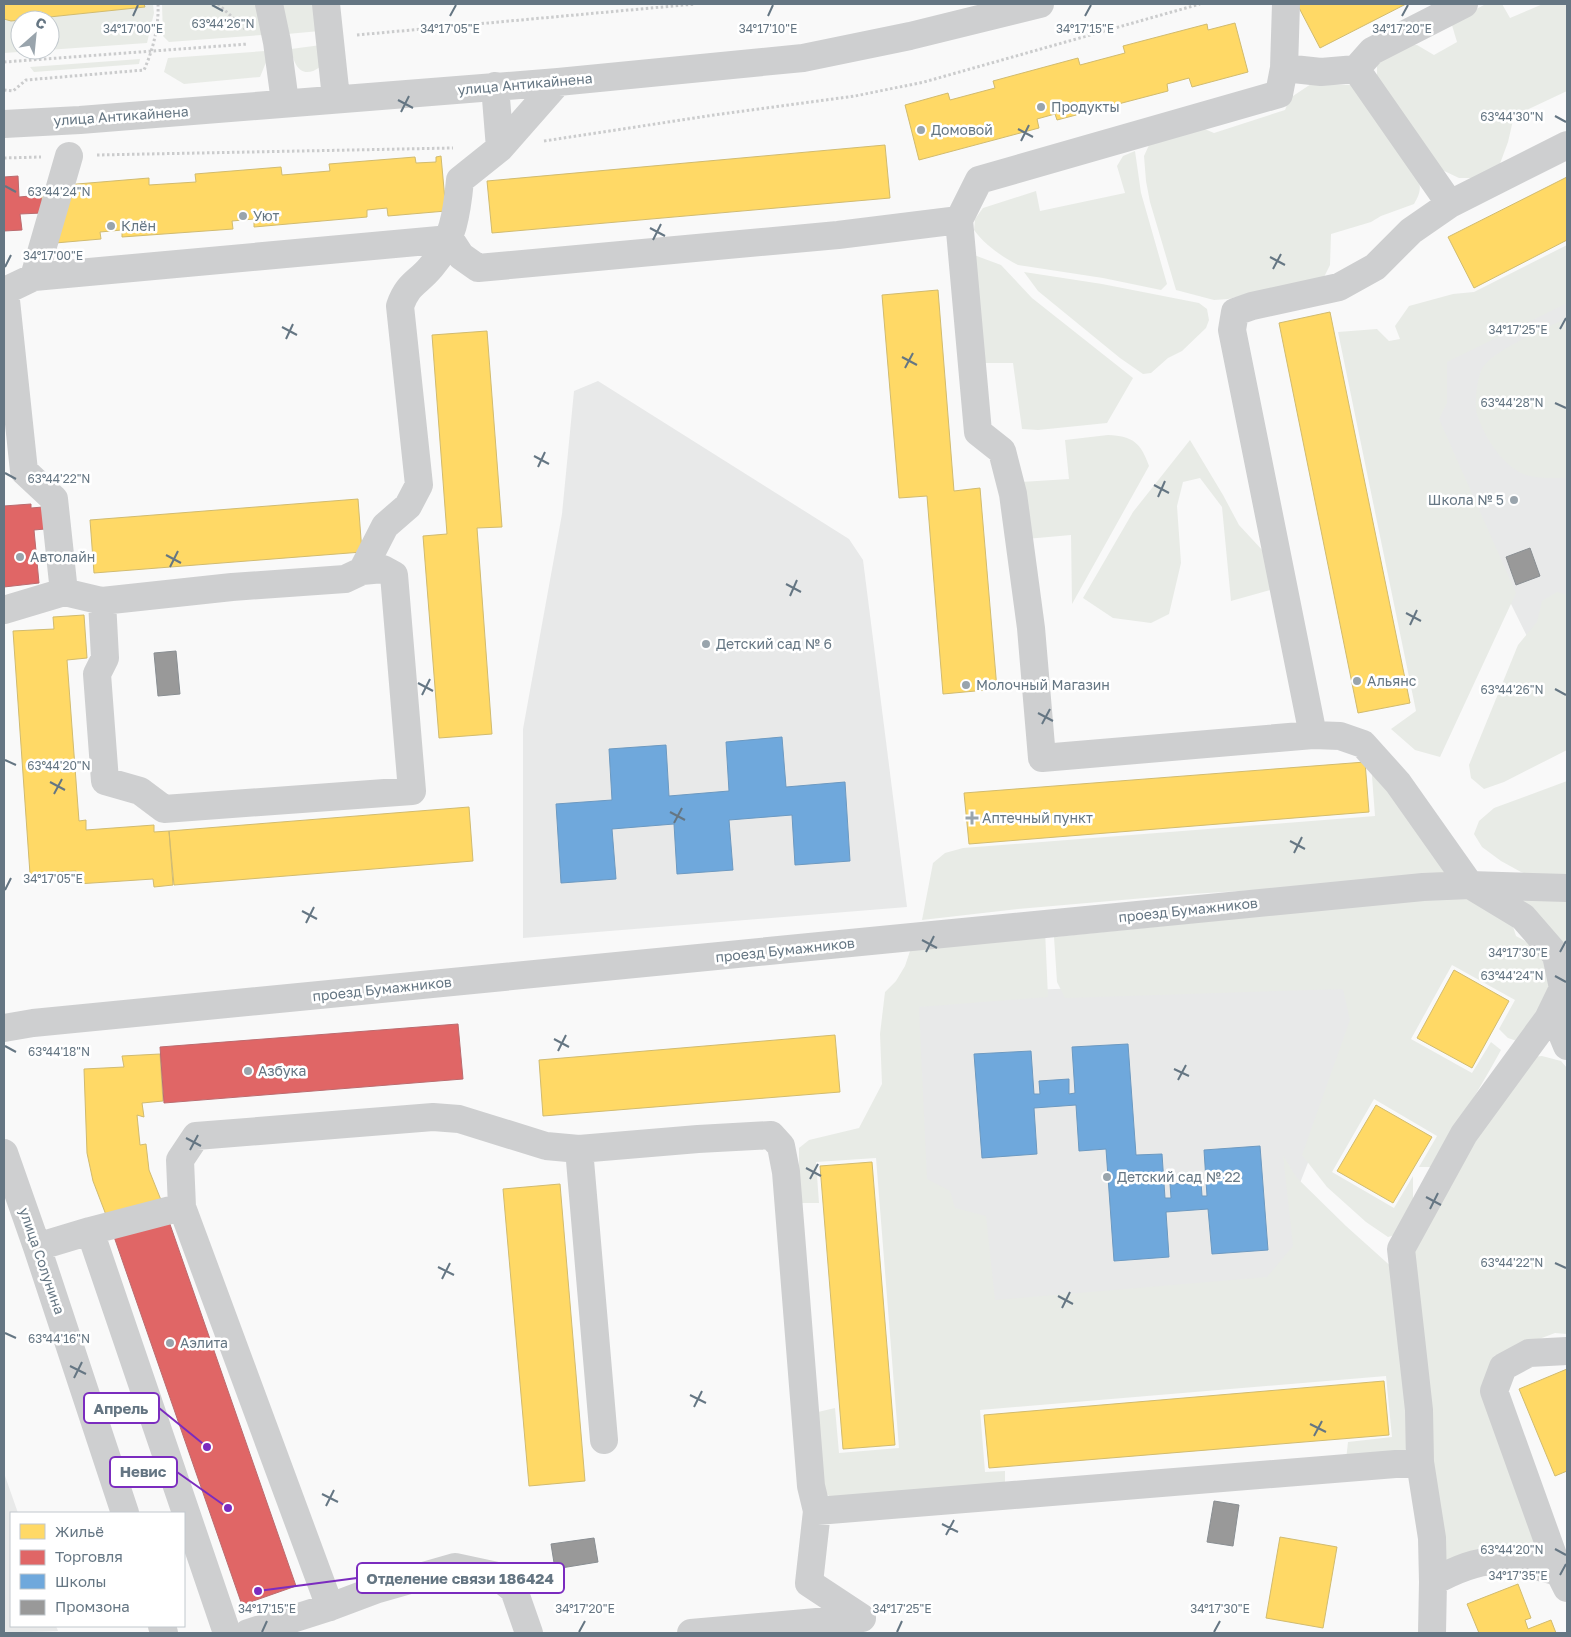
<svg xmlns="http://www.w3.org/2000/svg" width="1571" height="1637" font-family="'Golos Text',sans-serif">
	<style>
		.built { fill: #e8e9e9 }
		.green { fill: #e8ebe6 }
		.homes { fill: #ffd966; stroke: #d1bb6f }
		.shops { fill: #e06666; stroke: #bb6b6f }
		.schools { fill: #6fa8dc; stroke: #6c99c1 }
		.industry { fill: #999; stroke: #898e92 }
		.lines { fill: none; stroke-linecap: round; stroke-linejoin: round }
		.path { stroke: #cbcccd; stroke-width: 3; stroke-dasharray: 2.5 2.5; stroke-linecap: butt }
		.minor { stroke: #cecfd0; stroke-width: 28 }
		.ticks { fill: none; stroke: #657683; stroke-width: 2 }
		.poi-dot { fill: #99a4ac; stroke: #fff; stroke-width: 2 }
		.labels { text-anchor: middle; stroke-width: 5; stroke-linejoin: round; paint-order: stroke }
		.street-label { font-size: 14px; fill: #657683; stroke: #fff }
		.poi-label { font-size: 14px; fill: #657683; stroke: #fff; text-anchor: start }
		.ticks-label { font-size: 12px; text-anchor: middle; fill: #657683; stroke: #fff; stroke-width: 5; stroke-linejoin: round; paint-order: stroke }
		.leader { fill: none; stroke: #7b2cbf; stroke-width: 2 }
		.callout-dot { fill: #7b2cbf; stroke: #fff; stroke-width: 2 }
		.callout { fill: #fff; stroke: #7b2cbf; stroke-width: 2 }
		.callout-label { font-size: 15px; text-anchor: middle; font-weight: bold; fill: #657683 }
	</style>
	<rect width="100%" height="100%" fill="#f9f9f9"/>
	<path class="built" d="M1567,295v422l-168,-339z
		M598,381l251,158 14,21 44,347 -384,31v-209l39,-215 12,-123z
		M1348,978l15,45 -63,160 73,75 -438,117 -43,-380z
		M4,1473l14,40h-7v113h45l2,5 -54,2z"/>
	<path class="green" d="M144,4h9l1,9 -7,30 -143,10v-34l7,2 9,-1v30h30v-30h-27l121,-13z
		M162,4h95l5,31 -93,7 -6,-6z
		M281,4h35l4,27 -33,3z
		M1486,4h16l8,14 33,-14h24v87l-53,25 -6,26 -10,27 -20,9h-19l-21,-10 -61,-92v-13l22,-19 18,1 17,10 23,-13 -6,-20z
		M321,45l-1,22c-18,13 -26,-1 -29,-18z
		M265,51l2,9 -7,17 -76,7 -20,-12 4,-14z
		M140,59l-1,5 -105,8 -4,-5z
		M1311,84l44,1 63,94c4,10 1,16 -4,25l-33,12 -10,6 -40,12 -1,31 -6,12 -96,22 -14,1 -38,-10 -26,-88 -4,-21 -2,-25 5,-11 51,-18 14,6 71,-23 5,-12z
		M1135,151l6,42 26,91 -6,6 -58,-12 -85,-13c-17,-9 -32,-19 -44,-35l1,-11 8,-11 53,-17 4,20 85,-18 -8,-27 6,-10z
		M1567,245v58l-120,59v41l-8,16 77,174 -76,164 -25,-7 -24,-21 25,-18 -78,-379 39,-3 12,12 11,-2 -5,-13 14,-20 44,-12 21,-2z
		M974,255l27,10 31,33 101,80 -26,45 -69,7 -16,-1 -9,-66h-30z
		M1024,272l78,12 97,19 8,6 2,11 -3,8 -24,23 -14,7 -17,15 -8,1 -23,-16 -82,-67z
		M1567,318v159l-3,1c-14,0 -32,1 -45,-6 -20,-12 -35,-36 -42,-58 -3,-10 0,-36 5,-45 10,-19 65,-41 85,-51z
		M1108,435c25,1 33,8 41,31l-77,138 -1,-69 -45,4 -5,-57 48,-3 -4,-39z
		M1190,440l33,55 16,30 25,27 10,37 -43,12 -9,-94 -22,-29 -17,4 -6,24 4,57 -12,51 -18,9 -38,-5 -30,-20 50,-86z
		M1557,592l10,3v155l-63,32 -20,7 -13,-11 -2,-13 49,-120 19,-23 5,-21z
		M1371,763l80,115 -260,16 -173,15 -96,11 11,-57 12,-10 18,-5 412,-32z
		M1567,781v94h-37l-9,-3 -20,-11 -19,-14 -8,-13 5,-13 15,-13z
		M1460,896l51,24 5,16 18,10 14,12 3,23 -11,33 -23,27 -9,-3 -9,-9 16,-29 -63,-35 -41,74 61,34 19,-31 10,8c-21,39 -46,77 -67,117h-15l18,-31 -63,-37 -42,73 62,36 19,-32v34l-15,24 -10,3 -22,-15 -39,-35 -25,-32 48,-135 -7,-31 -278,9 -8,-16 -3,-45z
		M1567,896v58l-58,-57z
		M1045,930l3,67 -129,10 8,172 23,12 5,17 31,8 9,84 272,-23 26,-31 -10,-91 13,22 50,49 49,44 17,154 -5,24 -5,6 -56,6 2,-18 44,-5 -6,-61 -406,34 5,62 20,-1v15l-173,13 -6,-6 -3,-9 -5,-72 17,-4 4,45 60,-5 -23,-290 -60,4 3,41h-17l-3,-18v-37l10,-8 50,-12 23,-44 -2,-50 5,-42 11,-11 9,-15 7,-21z
		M1542,1056l19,5 6,7v266l-12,-1 -61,23 -11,30 56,160 -13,8 -22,-7 -60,19 -32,-309 71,-133 49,-67z"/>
	<path class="homes" d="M4,4h140l1,3 -134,14 -7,-2z
		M1297,4h109l-86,44z
		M1235,23l13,49 -56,15 -3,-9 -22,6 1,7 -111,29 -2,-6 -18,5 2,9 -120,32 -14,-55 43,-12 2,7 45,-12 -2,-7 85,-23 2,7 45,-12 -2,-7 84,-22 1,6z
		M885,145l5,53 -398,35 -5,-52z
		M441,156l5,55 -58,5 -1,-8 -20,2v7l-113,10v-8l-22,2 1,8 -111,8v-7l-22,2 1,7 -57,5 -4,-49 26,-2 -1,-8 84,-7v7l47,-3 -1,-8 86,-7 1,8 48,-4 -1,-7 86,-7 1,6 20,-1v-5z
		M1567,177v63l-93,48 -26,-51z
		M938,290l16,201 26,-3 17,201 -54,5 -16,-198 -28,2 -17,-203z
		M1330,312l80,391 -52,10 -79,-390z
		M487,331l15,196 -25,1 15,206 -53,4 -16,-202 24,-2 -15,-199z
		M358,499l4,53 -268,21 -4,-53z
		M84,615l3,43 -20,2 12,161 7,-1v10l68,-5v7l15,-1 4,54 -19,2 -1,-8 -76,5 -1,-13 -46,3 -17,-243 41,-2 -1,-12z
		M1365,762l4,50 -400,32 -5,-51z
		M469,807l4,54 -299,24 -5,-54z
		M1454,970l55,31 -37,67 -55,-30z
		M835,1035l5,57 -297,24 -4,-56z
		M160,1054l3,47 -21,2 2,14 -7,-2 3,30 6,-1 3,26 16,40 -54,18 -18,-47 -6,-28 -3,-84 40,-2 -2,-11z
		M1376,1105l56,32 -39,66 -56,-32z
		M872,1162l23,283 -52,4 -23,-283z
		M560,1184l25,297 -56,5 -26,-297z
		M1567,1369v102l-12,5 -36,-87z
		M1384,1381l5,54 -400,33 -5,-53z
		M1280,1537l57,10 -14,81 -57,-10z
		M1518,1584l13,34 -6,2 3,9 23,-9 5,13h-77l-12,-29z"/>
	<path class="shops" d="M18,176l1,21 22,-2 1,18 -22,1 2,16 -18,1v-54z
		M31,504v4l12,-1 2,22 -11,1 5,53 -35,4v-81z
		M458,1024l5,55 -299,24 -4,-56z
		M165,1210l131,376 -54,19 -131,-377z"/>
	<path class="schools" d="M782,737l4,50 59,-5 5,79 -55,4 -3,-50 -63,5 4,50 -56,4 -3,-50 -62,5 4,50 -55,4 -5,-79 56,-4 -3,-51 57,-4 3,51 60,-5 -3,-49z
		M1128,1044l8,111 26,-1 3,44h6l-1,-14 31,-2 1,14h5l-3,-46 56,-4 8,104 -56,4 -4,-45 -42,3 3,45 -55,4 -8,-112 -27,2 -3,-46 -42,3 3,46 -55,4 -8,-104 57,-3 3,43h6l-1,-13 30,-2v15l6,-1 -3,-46z"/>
	<path class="industry" d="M1530,548l10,28 -24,9 -10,-28z
		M176,651l4,43 -22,2 -4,-43z
		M1214,1501l25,4 -6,41 -26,-4z
		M594,1538l4,24 -43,7 -4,-25z"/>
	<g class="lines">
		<path class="path" d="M218,4l27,25
			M357,35l338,-31
			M4,62l244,-18
			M4,90l9,1 13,-11 118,-10c9,-20 15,-44 14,-66
			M544,141l170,-26 141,-19 69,-14 276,-78
			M97,155l356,-7
			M4,158l37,-1"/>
		<path class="minor" d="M269,4l8,38 8,60
			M326,4l10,94
			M1284,68l2,-64
			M495,86l5,62
			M4,124l76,-4 478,-38 245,-24 107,-22 130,-32
			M1450,204l117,-59
			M959,220l20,-40 300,-86 5,-26 37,4 35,-3 16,-18 92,-47
			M34,277l416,-38 11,17 17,12 360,-33 121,-15 19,212 24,19 11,43 18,134 11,130 271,-23 27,1 23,8 35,39 72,102 53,32 33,38 7,33 -15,31 -84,115 -63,115 18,161 1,52 -603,49 -6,-25 -25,-314 -5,-26 -10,-11 -73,4 -119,10 25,291
			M64,592l-10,-93 -30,-28 -19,-180 29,-14 35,-121
			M102,601l3,57 -8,16 8,107 35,10 24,18 248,-18 -18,-216 -11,-6 -21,2 23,-45 23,-20 11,-21 -19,-179c8,-23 18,-23 31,-39 22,-25 26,-55 29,-87l40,-32 58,-66
			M4,610l60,-18 38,9 130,-14 113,-8 17,-8
			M1313,735l-81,-405 3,-18 17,-6 87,-19 36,-20 36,-36 39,-27 -94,-135
			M1567,1026l-7,3 7,17
			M4,1028l29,-5 1390,-136 47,-2 97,3
			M4,1153l33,94 88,266
			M90,1231l137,402
			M37,1247l53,-16 92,-24
			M1567,1351l-38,2 -26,14 -9,24 65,181 8,16
			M1420,1462l12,76 1,44 -1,51
			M817,1511l-8,72 53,35
			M1433,1582c51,-28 72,-25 126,-10l8,-4
			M330,1607l-148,-400 -2,-47 16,-24 237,-19 26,2 87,27 33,3
			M162,1626l2,7
			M248,1633l82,-26 48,-18 77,-22 42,9 17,14 15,43
			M691,1633l171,-15"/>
	</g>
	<path class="ticks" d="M212,5l11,6M133,16l5,-11M450,16l6,-11M768,16l5,-11M1085,16l6,-11M1402,16l6,-11M398,100l15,8M401,112l8,-16M1555,116l11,6M1018,129l15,8M1021,141l8,-16M5,186l11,6M650,228l15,8M653,240l8,-16M1270,257l15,8M5,267l6,-12M1273,269l8,-15M282,327l15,8M1560,329l6,-11M286,339l7,-15M902,357l15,8M905,368l8,-15M1555,403l11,5M534,456l15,8M538,467l7,-15M5,473l11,6M1154,485l15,8M1158,497l7,-16M166,555l15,8M170,567l8,-16M786,584l15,8M790,596l7,-16M1406,613l15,8M1410,625l7,-15M418,683l15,8M1555,689l11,6M422,695l8,-16M1038,713l15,8M1042,724l8,-15M5,760l11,5M50,782l15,8M54,794l8,-15M670,812l15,8M674,823l8,-15M1290,841l15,8M1294,853l8,-16M5,890l6,-12M302,911l15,8M306,923l8,-16M922,940l15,8M926,952l8,-16M1560,952l6,-11M1555,976l11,6M554,1039l15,8M5,1046l11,6M558,1051l8,-16M1174,1069l15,7M1178,1080l8,-15M186,1138l15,8M190,1150l8,-15M806,1168l15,8M810,1179l8,-15M1426,1197l15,8M1430,1209l8,-16M1555,1263l11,5M438,1267l16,8M442,1279l8,-16M1058,1296l15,8M1062,1308l8,-16M5,1333l11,5M70,1366l16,8M74,1378l8,-16M690,1395l16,8M694,1407l8,-16M1310,1424l16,8M1314,1436l8,-15M322,1494l16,8M326,1506l8,-16M942,1524l16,8M946,1535l8,-15M1555,1549l11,6M1560,1575l6,-11M262,1632l5,-11M579,1632l6,-11M897,1632l5,-11M1214,1632l6,-11"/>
	<g class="poi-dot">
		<circle cx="1041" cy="107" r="5"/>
		<circle cx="921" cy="130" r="5"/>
		<circle cx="243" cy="216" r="5"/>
		<circle cx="111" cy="226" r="5"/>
		<circle cx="1514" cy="500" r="5"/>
		<circle cx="20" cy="557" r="5"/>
		<circle cx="706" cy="644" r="5"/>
		<circle cx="1357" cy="681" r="5"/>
		<circle cx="966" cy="685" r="5"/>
		<path d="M969.5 810.5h5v5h5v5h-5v5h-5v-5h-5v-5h5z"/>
		<circle cx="248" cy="1071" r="5"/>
		<circle cx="1107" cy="1177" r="5"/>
		<circle cx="170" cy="1343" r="5"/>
	</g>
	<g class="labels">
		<g class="street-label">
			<text transform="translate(525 84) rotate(-5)" y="5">улица Антикайнена</text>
			<text transform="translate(121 116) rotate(-4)" y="5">улица Антикайнена</text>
			<text transform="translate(1188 910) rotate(-6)" y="5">проезд Бумажников</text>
			<text transform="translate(785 950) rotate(-6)" y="5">проезд Бумажников</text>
			<text transform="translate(382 989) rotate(-6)" y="5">проезд Бумажников</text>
			<text transform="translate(42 1261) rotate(71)" y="5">улица Солунина</text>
		</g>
		<g class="poi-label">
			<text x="1051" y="112">Продукты</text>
			<text x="931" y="135">Домовой</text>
			<text x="253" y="221">Уют</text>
			<text x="121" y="231">Клён</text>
			<text x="1504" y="505" text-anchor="end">Школа № 5</text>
			<text x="30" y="562">Автолайн</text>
			<text x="716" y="649">Детский сад № 6</text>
			<text x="1367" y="686">Альянс</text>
			<text x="976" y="690">Молочный Магазин</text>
			<text x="982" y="823">Аптечный пункт</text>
			<text x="258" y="1076">Азбука</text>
			<text x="1117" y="1182">Детский сад № 22</text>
			<text x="180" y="1348">Аэлита</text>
		</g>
	</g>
	<g class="ticks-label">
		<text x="223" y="28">63°44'26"N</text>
		<text x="133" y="33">34°17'00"E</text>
		<text x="450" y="33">34°17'05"E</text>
		<text x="768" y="33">34°17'10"E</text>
		<text x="1085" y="33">34°17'15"E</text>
		<text x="1402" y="33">34°17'20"E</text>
		<text x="1512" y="121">63°44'30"N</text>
		<text x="59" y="196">63°44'24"N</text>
		<text x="53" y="260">34°17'00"E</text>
		<text x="1518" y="334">34°17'25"E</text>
		<text x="1512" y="407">63°44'28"N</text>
		<text x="59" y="483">63°44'22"N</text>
		<text x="1512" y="694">63°44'26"N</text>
		<text x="59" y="770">63°44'20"N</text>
		<text x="53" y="883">34°17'05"E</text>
		<text x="1518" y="957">34°17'30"E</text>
		<text x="1512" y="980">63°44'24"N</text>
		<text x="59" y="1056">63°44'18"N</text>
		<text x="1512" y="1267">63°44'22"N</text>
		<text x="59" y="1343">63°44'16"N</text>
		<text x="1512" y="1554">63°44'20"N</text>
		<text x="1518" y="1580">34°17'35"E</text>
		<text x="267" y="1613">34°17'15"E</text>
		<text x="585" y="1613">34°17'20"E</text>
		<text x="902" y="1613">34°17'25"E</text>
		<text x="1220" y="1613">34°17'30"E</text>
	</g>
	<path class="leader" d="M207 1447L159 1408M228 1508L177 1472M258 1591L357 1578"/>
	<g class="callout-dot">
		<circle cx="207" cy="1447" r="5"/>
		<circle cx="228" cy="1508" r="5"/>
		<circle cx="258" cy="1591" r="5"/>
	</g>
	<g class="callout">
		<rect x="84" y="1393" width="75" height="30" rx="5"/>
		<rect x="110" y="1457" width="67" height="30" rx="5"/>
		<rect x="357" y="1563" width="207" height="30" rx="5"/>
	</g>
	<g class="callout-label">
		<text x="121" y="1414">Апрель</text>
		<text x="143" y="1477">Невис</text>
		<text x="460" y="1584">Отделение связи 186424</text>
	</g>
	<rect width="1571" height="1637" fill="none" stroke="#657683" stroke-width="10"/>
	<rect x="10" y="1512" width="175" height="115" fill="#ffffff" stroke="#c1c8cd"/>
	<rect x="20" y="1524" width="25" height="15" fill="#ffd966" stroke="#c1c8cd"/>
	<text x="55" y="1537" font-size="15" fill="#657683">Жильё</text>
	<rect x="20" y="1550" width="25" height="15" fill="#e06666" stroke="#c1c8cd"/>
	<text x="55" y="1562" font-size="15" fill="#657683">Торговля</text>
	<rect x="20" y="1574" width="25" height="15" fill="#6fa8dc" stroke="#c1c8cd"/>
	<text x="55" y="1587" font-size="15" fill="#657683">Школы</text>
	<rect x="20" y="1600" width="25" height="15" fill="#999999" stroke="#c1c8cd"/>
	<text x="55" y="1612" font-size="15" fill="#657683">Промзона</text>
	<g transform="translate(35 35) rotate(27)"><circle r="24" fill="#ffffff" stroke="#c1c8cd"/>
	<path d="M0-4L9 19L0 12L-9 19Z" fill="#99a4ac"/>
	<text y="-8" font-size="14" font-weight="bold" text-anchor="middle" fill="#657683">С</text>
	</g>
</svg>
